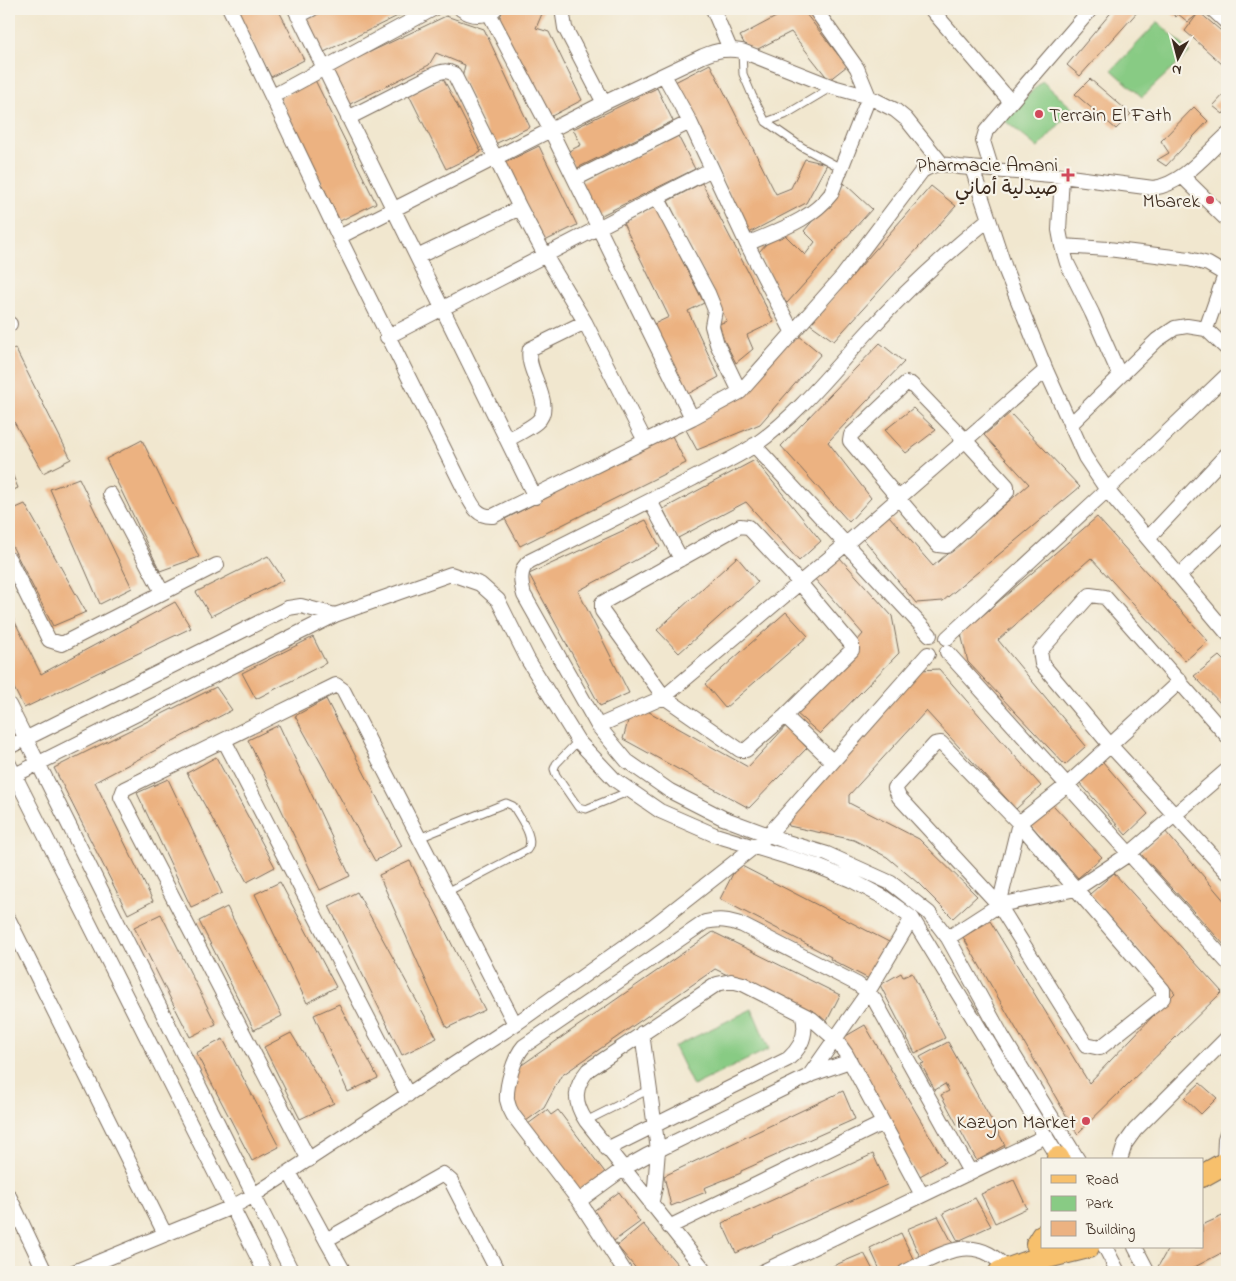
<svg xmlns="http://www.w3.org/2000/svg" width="1236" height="1281" font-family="'Indie Flower','Playpen Sans Arabic',sans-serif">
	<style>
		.green { fill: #88cb84; stroke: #627a51 }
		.building { fill: #ecb281 }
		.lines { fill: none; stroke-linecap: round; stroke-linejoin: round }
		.service-casing { stroke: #7b6c5c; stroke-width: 9 }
		.minor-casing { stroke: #7b6c5c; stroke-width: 16 }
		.primary-casing { stroke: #7b6c5c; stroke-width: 24 }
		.service { stroke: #fff; stroke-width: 7 }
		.minor { stroke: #fff; stroke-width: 14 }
		.primary { stroke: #f7c06c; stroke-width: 22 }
		.poi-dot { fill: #d1495b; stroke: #f7f3e8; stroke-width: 2 }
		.labels { text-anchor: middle; stroke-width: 4.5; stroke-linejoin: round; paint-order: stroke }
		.poi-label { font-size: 20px; fill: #3b2a1e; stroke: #f7f3e8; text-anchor: end }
	</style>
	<rect width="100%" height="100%" fill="#f7f3e8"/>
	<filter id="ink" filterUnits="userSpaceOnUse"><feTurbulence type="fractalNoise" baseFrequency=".02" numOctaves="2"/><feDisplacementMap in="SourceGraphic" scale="10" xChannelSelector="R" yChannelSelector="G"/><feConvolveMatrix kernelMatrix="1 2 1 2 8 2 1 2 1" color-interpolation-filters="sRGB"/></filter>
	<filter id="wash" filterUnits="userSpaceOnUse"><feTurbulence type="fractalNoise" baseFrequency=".0096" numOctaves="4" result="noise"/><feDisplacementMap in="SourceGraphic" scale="20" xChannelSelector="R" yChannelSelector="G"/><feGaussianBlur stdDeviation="1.12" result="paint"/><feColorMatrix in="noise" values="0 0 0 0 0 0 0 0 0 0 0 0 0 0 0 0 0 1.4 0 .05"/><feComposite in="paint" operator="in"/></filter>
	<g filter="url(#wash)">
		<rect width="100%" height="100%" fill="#f1e7cf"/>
		<path class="green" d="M1158,22l32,30 -48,45 -30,-27z
			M1042,81l31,28 -35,39 -34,-28z
			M752,1009l17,40 -76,37 -19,-39z"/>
		<g id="blocks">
			<path class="building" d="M235,9h43l26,51 -33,17z
				M330,9h82l-92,45 -16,-34z
				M503,9h41l-8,19 13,4 33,68 -34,18 -49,-98z
				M791,9h11l45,57 -18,14 -38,-48 -35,18 -11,-5 -5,-9z
				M1114,9h26l-60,67 -13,-11z
				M1170,9h22l6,5 -10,8 -10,-8 -2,3 -7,-6z
				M1199,12l28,24v23l-5,5 -37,-33z
				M446,16l38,13 46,98 -37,18 -31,-67 3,-13 -29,-12 -7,12 -85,42 -16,-35z
				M710,64l66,130 15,-6 14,-29 22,5 -21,39 -57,30 -74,-151z
				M443,78l38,74 -35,17 -37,-74z
				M1090,79l41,35 -15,15 -41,-35z
				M315,80l61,123 -36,18 -61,-123z
				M657,88l16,33 -98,48 -8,-17 14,-7 -8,-16z
				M1227,91v18l-4,5 -10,-8z
				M1194,107l14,14 -42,45 -9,-6 12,-7 -8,-12z
				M678,136l17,33 -97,48 -17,-34z
				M539,146l38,79 -34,17 -39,-79z
				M702,183l72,139 -27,13 6,14 -17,14 -20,-38 11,-4 -59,-120z
				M844,183l28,26 -85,94 -8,-8 -20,-43 8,-9 15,-11 23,23 10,-13 -11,-11z
				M931,186l25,20 -122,135 -24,-17z
				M655,207l49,96 -16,8 31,66 -33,18 -34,-70 17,-8 -46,-94z
				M798,335l23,19 -61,70 -63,26 -12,-22z
				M880,343l24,19 -76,80 43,56 -22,24 -68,-76z
				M15,348l56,111 -28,14 -34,-60v-62z
				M913,408l23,22 -30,23 -21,-23z
				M1010,413l70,74 -137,114 -27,2 -54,-66 27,-21 44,50 96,-82 -45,-49z
				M671,434l15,29 -166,83 -15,-27z
				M142,440l57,117 -39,14 -54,-112z
				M755,460l66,81 -22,20 -53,-59 -68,36 -15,-29z
				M9,466l9,22 -9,4z
				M79,478l53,110 -32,16 -50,-115z
				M25,504l61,108 -33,14 -44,-86v-29z
				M1097,517l111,124 -23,20 -94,-103 -93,82 88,106 -21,19 -97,-103 -7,-28z
				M646,520l14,27 -82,44 51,102 -29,13 -71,-132z
				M268,556l16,24 -73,36 -15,-24z
				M737,557l21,25 -79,71 -22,-23z
				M840,558l52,58 7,37 -79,81 -24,-21 67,-79 -49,-56z
				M175,602l16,26 -167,80 -15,-30v-68l32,64z
				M786,612l22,24 -83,72 -20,-24z
				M313,637l13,26 -70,36 -14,-26z
				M1219,656l8,8v46l-33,-34z
				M939,669l102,117 -25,23 -90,-98 -77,84v8l70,36 58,57 -24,22 -35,-35 -31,-26 -33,-17 -65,-14 -3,-10 134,-146z
				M216,687l16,23 -137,72 58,119 -25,13 -74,-146z
				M326,699l76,147 -27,15 -80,-145z
				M633,703l115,64 39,-42 20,23 -58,60 -126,-69z
				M279,725l71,151 -30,14 -72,-150z
				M216,757l59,110 -28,15 -60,-109z
				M1103,762l45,52 -22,21 -47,-53z
				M168,779l54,114 -31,14 -54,-114z
				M1053,805l49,52 -24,21 -49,-55z
				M1165,831l62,73v44l-87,-95z
				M410,861l75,149 -38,18 -68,-153z
				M738,864l151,78 -20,37 -39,-20 1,-2 -32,-17 -79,-41z
				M1114,873l108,119 -145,142 -114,-197 27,-16 99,162 86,-90 -85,-99z
				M280,882l56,105 -29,16 -52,-109z
				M357,892l80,146 -35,17 -73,-149z
				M227,907l55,109 -28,14 -55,-109z
				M161,914l55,110 -26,13 -56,-110z
				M713,932l127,63 -14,28 -111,-54 -154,107 -17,32 -18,13 -16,-22 6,-30z
				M901,973l2,4 9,-4 33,65 -30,15 -35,-68z
				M339,1004l39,74 -30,14 -34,-77z
				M865,1025l80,137 -27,15 -79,-137z
				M291,1033l43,70 -34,16 -36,-72z
				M223,1039l56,108 -27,14 -56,-108z
				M948,1042l57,103 -28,16 -36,-66 8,-4 -4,-7 -10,6 -14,-26 3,-1 -4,-6z
				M1200,1083l17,15 -16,16 -17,-16z
				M843,1091l12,28 -76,34v1l-38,17v2l-37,15 2,4 -35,14 -7,-30z
				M547,1110l4,5 7,-5 49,65 -28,21 -19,-31 -32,-41z
				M873,1154l14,31 -115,51 1,1 -37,16 -14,-30z
				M1014,1180l13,28 -32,15 -14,-29z
				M619,1192l21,30 -26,19 -22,-29z
				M975,1198l16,28 -33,15 -15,-28z
				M1227,1214v36l-38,20 2,2h-36l14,-25h33v-22z
				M938,1216l15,28 -32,15 -14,-30z
				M643,1224l41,48h-45l-22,-26z
				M901,1233l14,30 -21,9h-13l-11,-24z
				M864,1253l10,19h-38l-3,-6z"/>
		</g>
	</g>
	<g filter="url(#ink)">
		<use href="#blocks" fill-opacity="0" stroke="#7b6c5c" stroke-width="1"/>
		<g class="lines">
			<g class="service-casing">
				<path id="service" d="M742,51l1,23 9,21 14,27 19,-7 47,-28
					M766,122l36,25 39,21
					M578,741l-22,23 -2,5 2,6 22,32 8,2 44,-18
					M419,838l87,-35 7,3 2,3c6,11 21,30 12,41l-80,42
					M586,1121l64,-32"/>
			</g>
			<g class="minor-casing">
				<path id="minor" d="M230,9l109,228 127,256c6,12 11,24 27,23l199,-98 48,-26 102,-115 80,-106c12,-8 23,-8 37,-4l103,9 91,12c29,-3 53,-34 74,-53
					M295,9l240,488
					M461,9c11,8 23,8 34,0
					M568,9l-5,6 2,13 39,75
					M713,9l17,40
					M931,9l80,93
					M1212,9l15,14
					M489,13l62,118 141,287
					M298,16l14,-7
					M664,75l26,47 57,122 46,89
					M273,96l160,-87
					M348,118l87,-44c7,-3 12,-4 19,0l66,134 25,47 40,67 60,119
					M972,168l34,103 40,99 39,87 22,33 120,143
					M992,170l-9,-29 3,-10 105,-122
					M1062,176l-3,54 3,16 5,17 25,50 28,63
					M1182,176l45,44
					M575,179l115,-57
					M657,197l51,96 7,17 -3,16 5,18 23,48
					M989,219c-43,35 -85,73 -122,114 -36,39 -68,81 -112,112 -19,13 -43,23 -63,34 -54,28 -108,55 -162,82 -12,8 -9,23 -6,34l74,131 29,35 43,30 53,27 67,25 37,11 64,29 38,30 19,25 54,98 76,124
					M339,237l265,-134 99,-47c14,-6 25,-8 39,-5l91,36 36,10 26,13 11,9 36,45
					M747,244c31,-14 63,-23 84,-50l38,-97 -12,-29 -42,-59
					M1062,246l46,3 81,10 19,5 17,10
					M417,257l103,-49
					M9,325l1,-1
					M1206,329l21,-60
					M387,337l325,-168
					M906,383l5,1 54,56 42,46v6l-60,54 -9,-1 -88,-104 1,-6z
					M1070,425l87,-85 18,-12 12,-2 19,3 21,20
					M507,440c10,-6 22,-11 30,-18 20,-17 -13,-52 -7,-73l55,-27
					M754,445l176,190
					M110,494l52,98
					M650,501l31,58
					M740,526l8,1 52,56 52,62v5l-67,66 -39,34h-6l-76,-53 -62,-86v-8z
					M1148,538l79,-84
					M9,559l40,81 13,4 155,-79
					M1180,575l47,-45
					M947,638l160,-148 120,-115
					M947,652l280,310
					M9,705l283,567
					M785,716l47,45
					M598,726l66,-29 182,-153 200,-174
					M1227,736l-122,-139 -15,-2 -50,56 2,13 68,81 117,127
					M224,740l184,355
					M941,743l78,80 144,167v8l-63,50 -14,-3 -87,-140 -100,-108 -4,-9 40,-44z
					M9,747l279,-139 13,-2 34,9
					M9,764l256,508
					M9,778l326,-163 116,-41 29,10 18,16 30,60 50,81 37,39 45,31 55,24 102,31 34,14 32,17 29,21 148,242
					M999,905l20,-82 48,-38 113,-104
					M9,920l156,314
					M948,938l51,-33 77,-16 53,-35 98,-84
					M642,1033l16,117 -3,37 -4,18
					M810,1075l40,-14
					M607,1149l181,-90c14,-12 20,-27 14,-45
					M309,1160l-188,-363 3,-8 212,-104 7,5 172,334
					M1120,1160l5,-16 10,-14 92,-92
					M1224,1164l1,-25 2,-6
					M289,1172l37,68 117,-66 8,7 47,91
					M9,1196l36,76
					M579,1201l44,-32 23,-13 163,-80 59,-84 44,-74
					M669,1227l214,-104
					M326,1240l18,32
					M1105,1247l13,25
					M1135,1247l13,25
					M74,1272l158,-65 22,-12 263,-172 131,-93 106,-83 14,-12 160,-181
					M625,1272l-46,-71 -66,-86c-3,-5 -5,-10 -6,-15 -1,-15 7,-43 17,-54l181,-124c14,-3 24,-2 37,3l115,59 11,8 6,7 96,173
					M706,1272l-120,-151c-13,-20 -12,-34 2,-51l129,-86 14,-3 12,3 69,35 24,21 10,14 76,141
					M762,1272l284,-136
					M905,1272c25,-12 56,-34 84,-18 7,4 13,10 19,15v3"/>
			</g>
			<g class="primary-casing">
				<path id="primary" d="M1058,1158l1,2
					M1202,1176l25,-14
					M1037,1244l5,-8
					M1000,1272l31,-11 57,-14"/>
			</g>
			<use href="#service" class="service"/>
			<use href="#minor" class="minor"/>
			<use href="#primary" class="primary"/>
		</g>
	</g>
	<g class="poi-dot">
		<circle cx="1039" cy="114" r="5"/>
		<path d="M1065.5 167.5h5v5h5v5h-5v5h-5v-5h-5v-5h5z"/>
		<circle cx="1210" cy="200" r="5"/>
		<circle cx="1086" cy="1121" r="5"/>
	</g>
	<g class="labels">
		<g class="poi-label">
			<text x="1049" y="121" text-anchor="start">Terrain El Fath</text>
			<text x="1058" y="171">Pharmacie Amani<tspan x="1058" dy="23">صيدلية أماني</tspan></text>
			<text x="1200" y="207">Mbarek</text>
			<text x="1076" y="1128">Kazyon Market</text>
		</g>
	</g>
	<rect width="1236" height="1281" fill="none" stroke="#f7f3e8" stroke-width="30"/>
	<rect x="1041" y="1158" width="162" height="90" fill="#f7f3e8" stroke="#aca397"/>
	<rect x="1051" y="1175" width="25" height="8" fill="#f7c06c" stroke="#aca397"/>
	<text x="1086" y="1184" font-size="15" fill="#3b2a1e">Road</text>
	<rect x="1051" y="1196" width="25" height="15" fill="#88cb84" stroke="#aca397"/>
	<text x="1086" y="1208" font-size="15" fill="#3b2a1e">Park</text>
	<rect x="1051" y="1221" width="25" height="15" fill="#ecb281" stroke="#aca397"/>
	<text x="1086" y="1234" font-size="15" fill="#3b2a1e">Building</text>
	<g transform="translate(1178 58) rotate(187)" stroke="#f7f3e8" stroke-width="4" paint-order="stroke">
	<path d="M0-4L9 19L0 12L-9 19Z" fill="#3b2a1e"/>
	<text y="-8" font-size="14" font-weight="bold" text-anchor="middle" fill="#3b2a1e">N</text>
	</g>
</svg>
